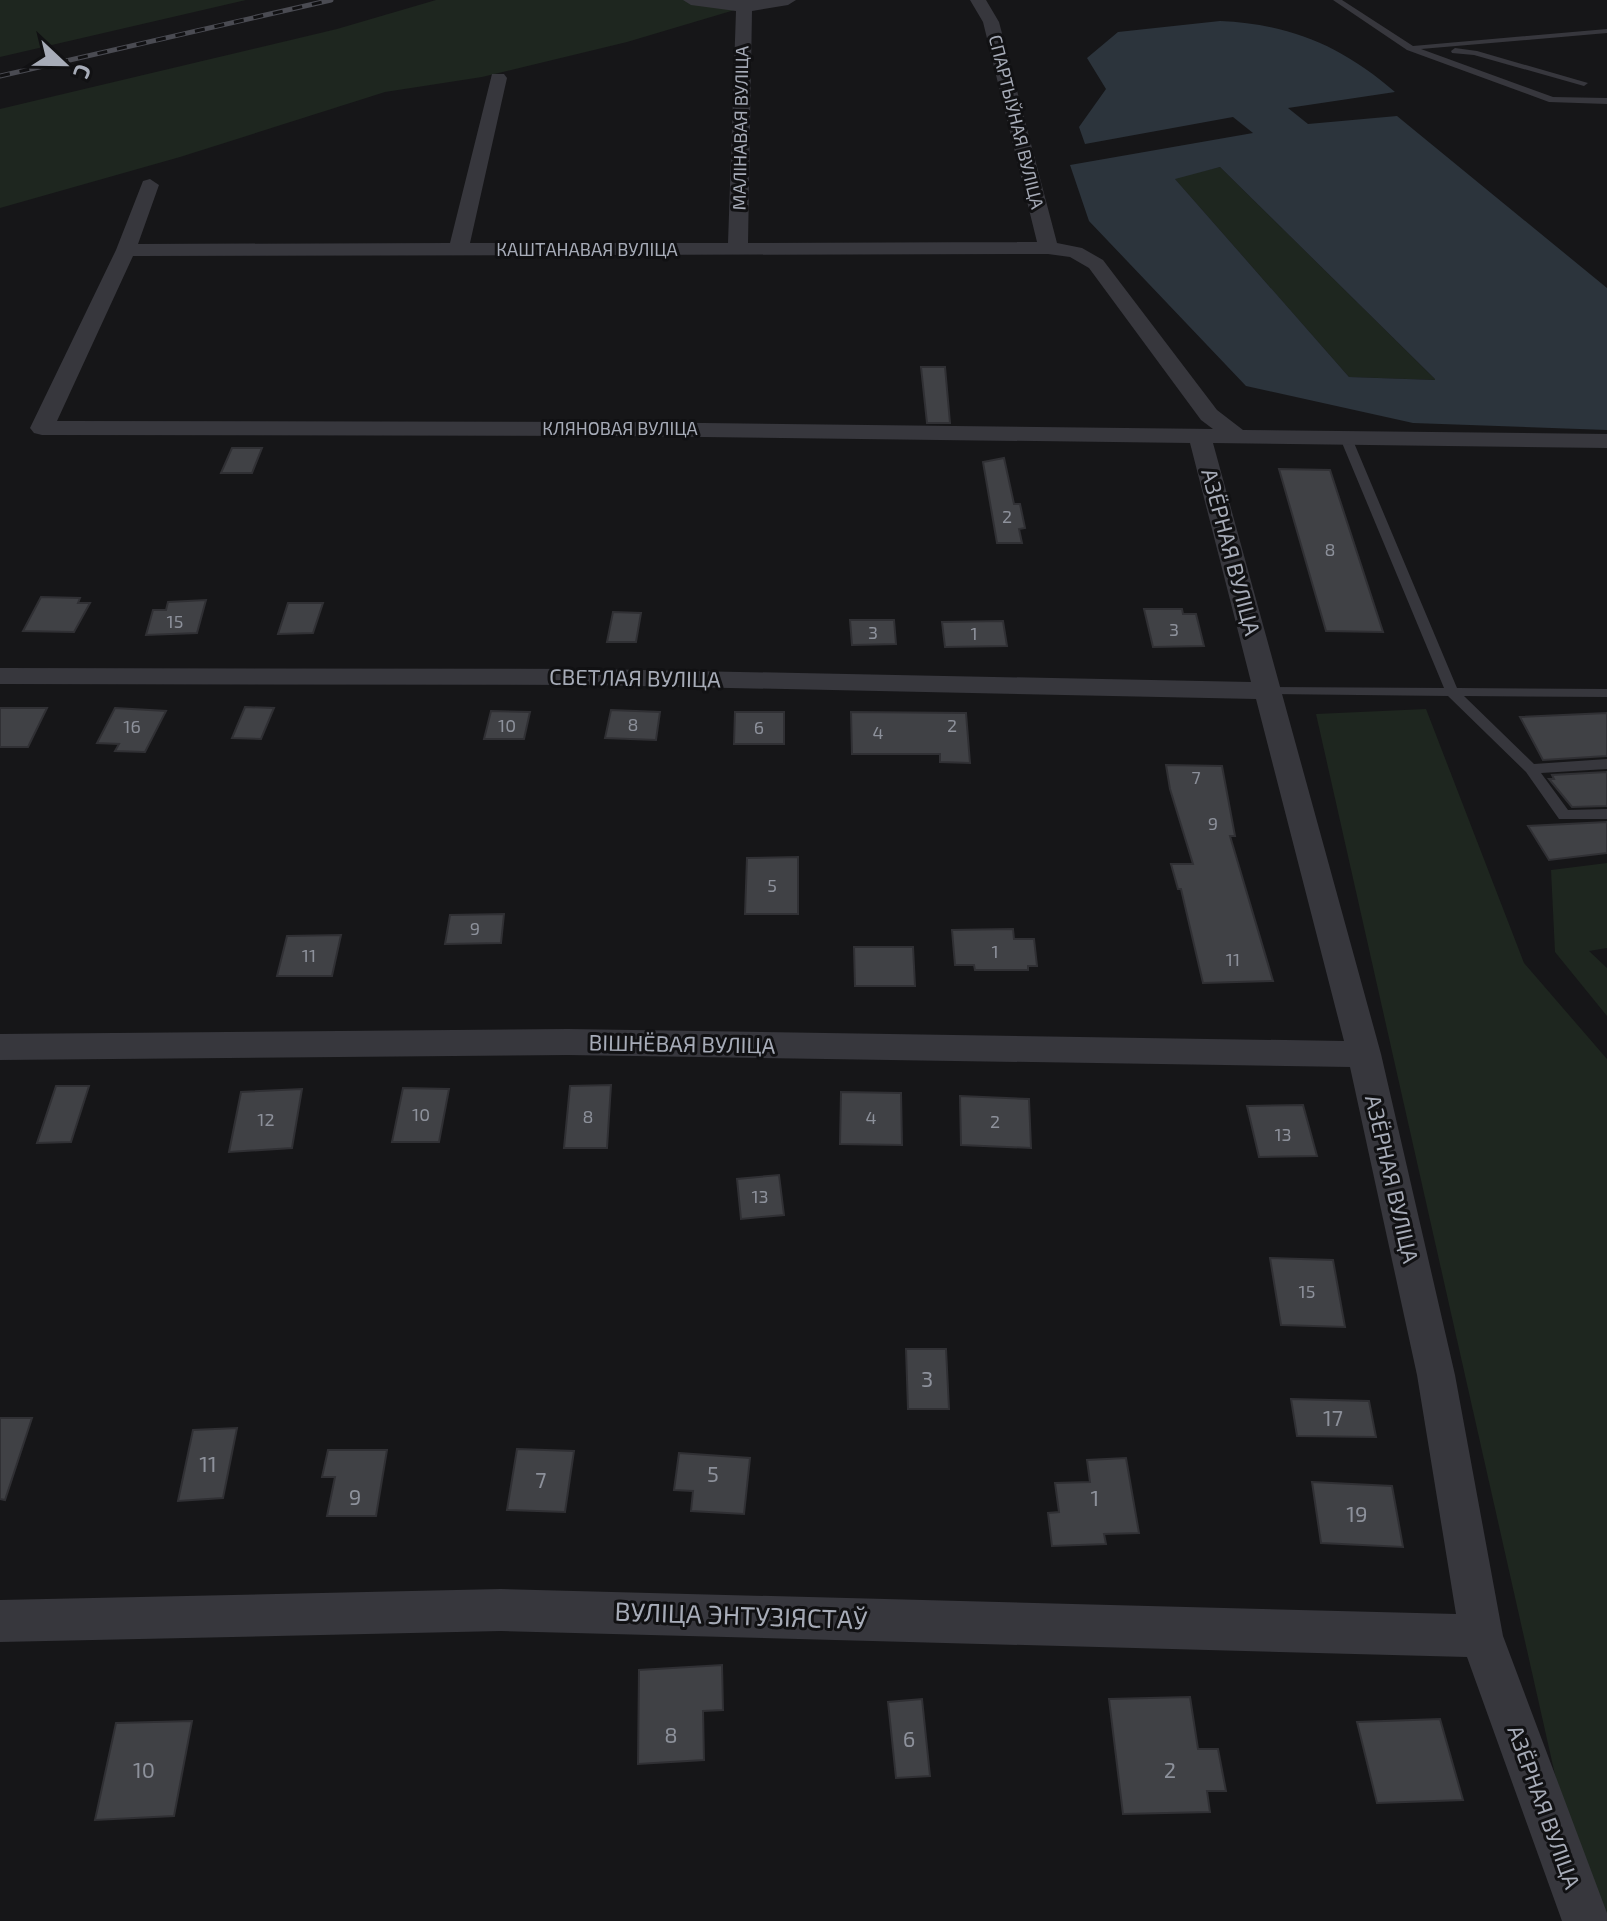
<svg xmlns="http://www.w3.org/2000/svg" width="1607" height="1921" font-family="'Exo 2',sans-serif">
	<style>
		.green { fill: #1e261f }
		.water { fill: #2c343c; fill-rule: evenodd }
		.building { fill: #404145; stroke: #303034; stroke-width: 2 }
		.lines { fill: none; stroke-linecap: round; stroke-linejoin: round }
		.service { fill: #37373d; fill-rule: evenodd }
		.minor { fill: #37373d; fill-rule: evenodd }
		.rail-casing { stroke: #4a4b52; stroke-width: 5 }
		.rail { stroke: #111113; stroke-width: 3; stroke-dasharray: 10; stroke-linecap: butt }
		.labels { text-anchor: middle; stroke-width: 6; stroke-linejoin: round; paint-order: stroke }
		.far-street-label { font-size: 18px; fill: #a7acb8; stroke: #111113 }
		.number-label { font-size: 18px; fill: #8d919b }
		.street-label { font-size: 22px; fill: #a7acb8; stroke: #111113 }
		.near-number-label { font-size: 22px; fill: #8d919b }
		.near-street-label { font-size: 26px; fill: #a7acb8; stroke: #111113 }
	</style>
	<rect width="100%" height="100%" fill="#161618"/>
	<path class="green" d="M0,0h246l-246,57z
		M436,0h332l-141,42 -145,35 -97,15 -205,65 -180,51v-99l337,-80z
		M1220,167l216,213 -87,-3 -175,-199z
		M1426,709l98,254 83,96v862h-19l-272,-1207z
		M1607,863v85l-18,3 18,17v48l-52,-64 -4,-82z"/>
	<path class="water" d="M1220,21c70,3 122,25 175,71l-107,16 20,16 89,-8 210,172v142l-194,-7 -167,-37 -157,-165 -19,-56 183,-32 -20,-16 -148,27 -6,-17 27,-38 -19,-31 31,-26zM1220,167l215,212v1l-86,-3 -174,-198z"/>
	<path class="building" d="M921,367h24l5,56h-23z
		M232,448h30l-10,25h-31z
		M1004,458l10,46h6l5,24 -6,1 3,14h-25l-14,-81z
		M1279,469l51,1 53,162 -57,-1z
		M41,597l39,1 -2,5h12l-16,29 -51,-1z
		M206,600l-9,33 -51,2 7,-25h13l2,-8z
		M288,603h35l-10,30 -35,1z
		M1144,609h38l1,5h13l8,32 -51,1z
		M613,612l28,1 -5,29h-29z
		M850,620h44l2,24 -44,1z
		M1003,621l4,25 -62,1 -3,-25z
		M245,707l29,1 -13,31 -29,-1z
		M0,708h47l-19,39h-28z
		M115,708l51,3 -21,41 -30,-1 4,-7 -22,-1z
		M611,710l49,2 -4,28 -51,-2z
		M491,711l39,1 -6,27h-40z
		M735,712h49v32h-50z
		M851,712l115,1 4,50 -30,-1v-8h-88z
		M1607,713v43l-64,4 -23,-43z
		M1166,765l56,1 13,70h-5l43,145 -70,2 -22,-94h-3l-7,-25h22l-23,-75z
		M1607,772v34l-35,1 -23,-28h5l-2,-4z
		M1607,822v31l-58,7 -21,-34z
		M798,857v57h-53l2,-56z
		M504,914l-3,29 -56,1 5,-29z
		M1013,929l1,10h20l3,27h-9v4h-53l-1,-5h-19l-3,-35z
		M341,935l-9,41h-55l10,-40z
		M854,947h59l2,39h-60z
		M611,1085l-4,63h-43l6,-62z
		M56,1086h33l-18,56 -34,1z
		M403,1088l46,1 -10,53h-47z
		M302,1089l-10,59 -63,4 12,-60z
		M841,1092l60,1 1,52 -62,-1z
		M960,1096l69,3 2,49 -70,-3z
		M1303,1105l14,51 -58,1 -12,-51z
		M779,1175l5,40 -43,4 -4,-40z
		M1270,1258l63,2 12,67 -64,-2z
		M906,1349h40l3,60h-41z
		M1291,1399l78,2 7,36 -79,-1z
		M0,1418h32l-27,82 -5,-1z
		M237,1428l-14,70 -45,3 15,-71z
		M517,1449l57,2 -9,61 -58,-2z
		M328,1450h59l-11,66h-49l8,-39h-13z
		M679,1453l71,5 -6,56 -53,-3 2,-20 -19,-1z
		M1126,1458l13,75 -35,1 2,10 -54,2 -4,-33 11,-1 -4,-29 35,-1 -3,-22z
		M1312,1482l80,4 11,61 -82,-4z
		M722,1665l1,45 -20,1 1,49 -66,4 1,-94z
		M1190,1697l8,52h20l8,42h-19l3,21 -87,2 -14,-115z
		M922,1699l8,77 -34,2 -8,-76z
		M1440,1719l23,81 -86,3 -20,-81z
		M192,1721l-18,95 -79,4 21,-97z"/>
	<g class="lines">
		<path class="service" d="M1333,0h9l71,46 194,-17v4l-186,16 132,48 54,1v6l-58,-2 -142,-52z
			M1455,48l22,3 111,32 -4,3 -110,-31 -22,-2 -1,-2z
			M1346,435l6,3 105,250 150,1v8l-143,-1 70,68 73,-5v10l-66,4 27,37 39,-1v10h-48l-33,-47 -78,-76 -184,-2 -2,-3 2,-3 5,-1 175,1 -104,-250z"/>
		<path class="minor" d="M683,0h113l-8,5 -36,6 -4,232 289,-1 -54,-220 -13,-22h16l13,22 58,221 25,5 21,12 114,150 26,20 364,4v14l-394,-5 168,611 74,321 48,261 104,277v8h-45l-95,-264 -966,-26 -501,11v-42l501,-11 955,25 -39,-239 -67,-308 -782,-12 -568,5v-26l568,-5 776,12 -88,-342 -664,-14 -592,-1v-16l592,1 659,13 -61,-239 -568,-7 -580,-1 -8,-2 -4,-5 86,-178 27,-69 7,-2 9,6 -21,59 312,-1 42,-169h12l3,4 -37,165h258l8,-232 -45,-6zM1048,254l22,3 19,11 112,152 12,9 -591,-7 -565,-1 76,-165z"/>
		<g class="rail-casing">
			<path id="rail" d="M0,76l331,-76"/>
		</g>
		<use href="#rail" class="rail"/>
	</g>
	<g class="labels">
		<g class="far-street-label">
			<text transform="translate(1016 122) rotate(76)" y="6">СПАРТЫЎНАЯ ВУЛІЦА</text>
			<text transform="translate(741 128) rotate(-89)" y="6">МАЛІНАВАЯ ВУЛІЦА</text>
			<text x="587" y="256">КАШТАНАВАЯ ВУЛІЦА</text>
			<text x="620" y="435">КЛЯНОВАЯ ВУЛІЦА</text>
		</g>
		<g class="number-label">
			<text x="1007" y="523">2</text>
			<text x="1330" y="556">8</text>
			<text x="175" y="628">15</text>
			<text x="1174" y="636">3</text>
			<text x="873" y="639">3</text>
			<text x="974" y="640">1</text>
			<text x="633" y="731">8</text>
			<text x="507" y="732">10</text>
			<text x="952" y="732">2</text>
			<text x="132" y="733">16</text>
			<text x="759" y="734">6</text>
			<text x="878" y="739">4</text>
			<text x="1196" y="784">7</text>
			<text x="1213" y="830">9</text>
			<text x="772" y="892">5</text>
			<text x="475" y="935">9</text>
			<text x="995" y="958">1</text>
			<text x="309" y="962">11</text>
			<text x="1233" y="966">11</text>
			<text x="421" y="1121">10</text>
			<text x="588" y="1123">8</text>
			<text x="871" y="1124">4</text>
			<text x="266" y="1126">12</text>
			<text x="995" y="1128">2</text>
			<text x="1283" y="1141">13</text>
			<text x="760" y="1203">13</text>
			<text x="1307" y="1298">15</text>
		</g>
		<g class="street-label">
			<text transform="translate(1231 552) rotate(75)" y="8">АЗЁРНАЯ ВУЛІЦА</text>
			<text transform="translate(635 678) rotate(1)" y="8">СВЕТЛАЯ ВУЛІЦА</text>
			<text transform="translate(682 1044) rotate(1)" y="8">ВІШНЁВАЯ ВУЛІЦА</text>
			<text transform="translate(1392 1179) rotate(77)" y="8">АЗЁРНАЯ ВУЛІЦА</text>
			<text transform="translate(1544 1807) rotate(70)" y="8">АЗЁРНАЯ ВУЛІЦА</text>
		</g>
		<g class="near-number-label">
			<text x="927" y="1387">3</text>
			<text x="1333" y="1426">17</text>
			<text x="208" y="1472">11</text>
			<text x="713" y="1482">5</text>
			<text x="541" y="1488">7</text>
			<text x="355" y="1505">9</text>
			<text x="1095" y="1506">1</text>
			<text x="1357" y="1522">19</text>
			<text x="671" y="1743">8</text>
			<text x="909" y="1747">6</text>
			<text x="144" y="1778">10</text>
			<text x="1170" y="1778">2</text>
		</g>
		<g class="near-street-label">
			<text transform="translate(741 1616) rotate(2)" y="9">ВУЛІЦА ЭНТУЗІЯСТАЎ</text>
		</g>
	</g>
	<g transform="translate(64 64) rotate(112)" stroke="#111113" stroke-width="6" paint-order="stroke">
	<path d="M0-6L14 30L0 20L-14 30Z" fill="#a7acb8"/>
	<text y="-12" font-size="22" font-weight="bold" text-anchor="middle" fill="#a7acb8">С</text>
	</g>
</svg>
